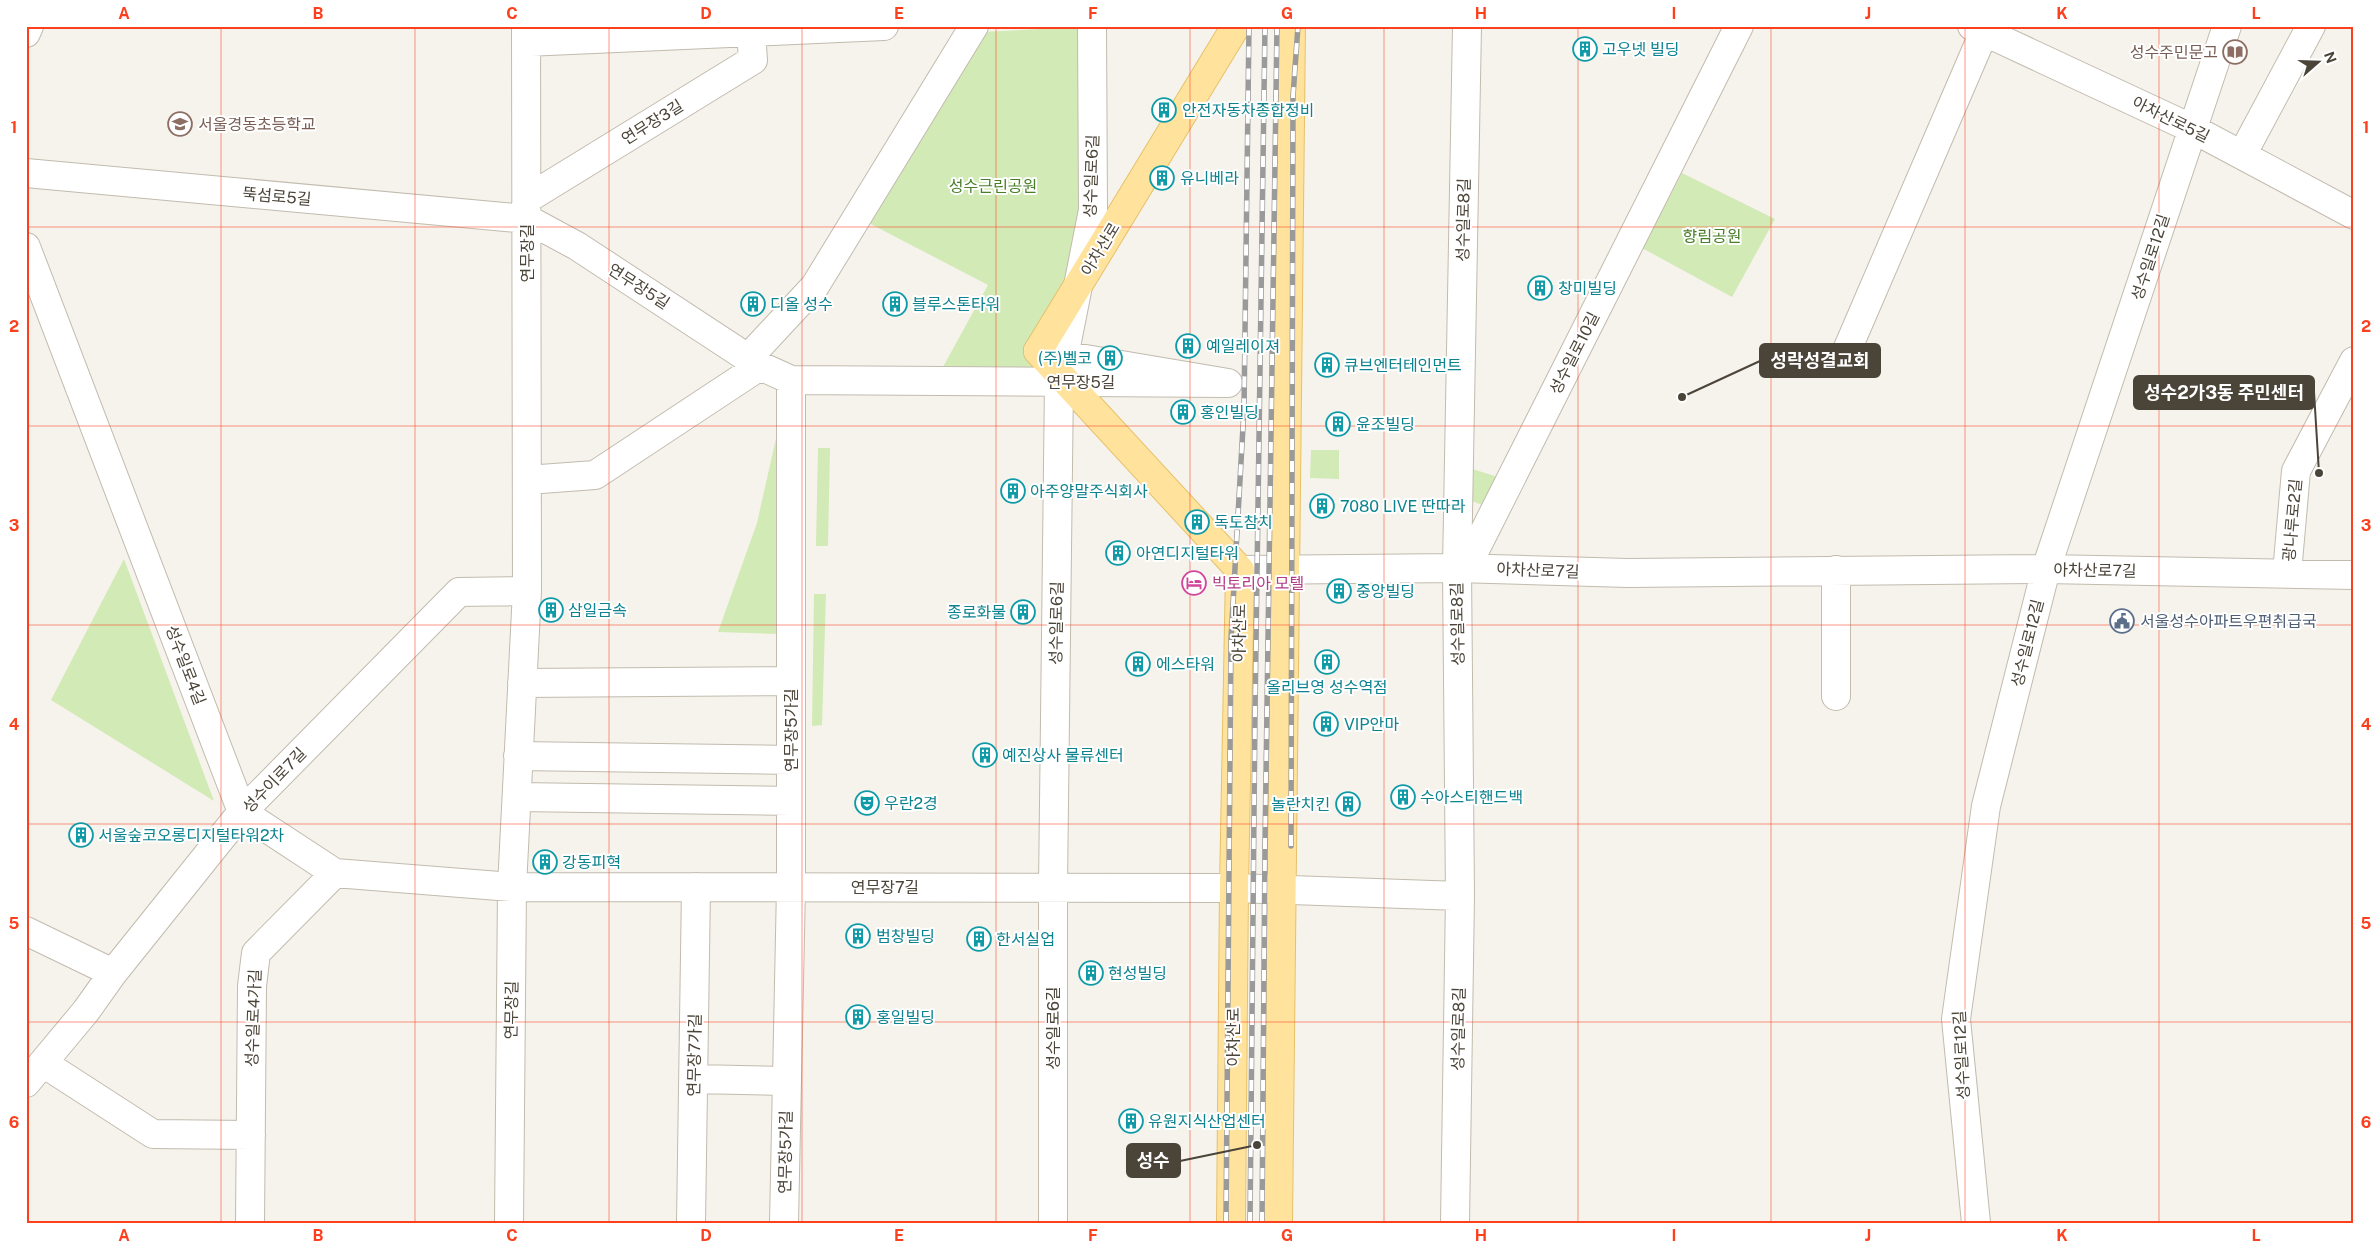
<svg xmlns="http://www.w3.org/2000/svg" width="2380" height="1249" font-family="'Public Sans','Noto Sans KR',sans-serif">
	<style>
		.green { fill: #d2eab5 }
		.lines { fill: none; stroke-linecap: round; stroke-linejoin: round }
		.minor-casing { stroke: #c2bbae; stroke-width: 30 }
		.major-casing { stroke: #e6c16a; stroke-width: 30 }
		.minor { stroke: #fff; stroke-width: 28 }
		.major { stroke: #ffe39c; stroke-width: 28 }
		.rail-casing { stroke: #9a9a9a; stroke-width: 5.5 }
		.rail { stroke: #fff; stroke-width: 4; stroke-dasharray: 11; stroke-linecap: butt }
		.grid { fill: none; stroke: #fc3f1d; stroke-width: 1; stroke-opacity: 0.55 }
		.labels { text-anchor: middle; stroke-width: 4; stroke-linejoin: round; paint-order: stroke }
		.culture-label { font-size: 16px; fill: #0d838f; stroke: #fff; text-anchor: start }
		.education-label { font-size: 16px; fill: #785e54; stroke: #fff; text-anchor: end }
		.street-label { font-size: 16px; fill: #4b4439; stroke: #fff }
		.park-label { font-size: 16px; fill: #4a7f2a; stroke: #fff }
		.hotel-label { font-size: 16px; fill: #b23c85; stroke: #fff; text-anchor: start }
		.service-label { font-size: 16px; fill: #4e5e75; stroke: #fff; text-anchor: start }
		.leader { fill: none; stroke: #4b4439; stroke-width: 2 }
		.callout-dot { fill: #4b4439; stroke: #fff; stroke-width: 2 }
		.callout { fill: #4b4439; stroke: #4b4439; stroke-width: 2 }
		.callout-label { font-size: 18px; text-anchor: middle; font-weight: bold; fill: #fff }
		.neatline { fill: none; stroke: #fc3f1d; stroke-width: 2 }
		.grid-label { font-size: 16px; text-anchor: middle; font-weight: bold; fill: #fc3f1d }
	</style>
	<rect width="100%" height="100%" fill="#f6f3ec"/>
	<path class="green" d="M1083,27l1,182 -29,166 -117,1 50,-91 -125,-65 118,-188z
		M1682,173l93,46 -43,78 -90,-49z
		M783,407l-4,227 -61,-2 39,-109z
		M818,448h12l-2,98h-12z
		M1311,450h28v29l-29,-1z
		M1466,467l35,11 -13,29 -22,-8z
		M124,559l90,242 -163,-101z
		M814,594h12l-4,131 -10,1z"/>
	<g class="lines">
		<g class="minor-casing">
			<path id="minor" d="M1972,26l221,103 161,86
				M26,33l3,-7
				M526,42l358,-16
				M2242,155l69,-129
				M26,173l501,46 50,27 183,120 31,14 437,3 -190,-32
				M527,199l226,-139 -2,-28
				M26,247l216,565 93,61 177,14 722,1 226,8
				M1844,357l140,-325
				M748,358l67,-72 159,-260
				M527,480l68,-5 165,-109
				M1457,568l18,-18 264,-524
				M1240,570l217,-2 171,5 418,-4 308,6
				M1836,570v126
				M2287,573l9,-102 58,-110
				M522,683l269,-2
				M518,756l273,4
				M517,797l274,4
				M26,931l87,42
				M43,1063l110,71 98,1
				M694,1079l93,2
				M26,1083l60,-72 27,-38 129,-161 217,-220 68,-1
				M250,1223l2,-237 4,-33 79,-80
				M509,1223l3,-336 15,-296 -1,-565
				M691,1223l5,-336
				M784,1223l7,-336v-507
				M1053,1223v-335l6,-506 34,-172 -1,-184
				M1455,1223l5,-327 -3,-328 10,-542
				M1976,1223l-20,-204 30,-213 60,-237 181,-543"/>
		</g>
		<g class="major-casing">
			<path id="major" d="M1231,1223l3,-335 6,-318 -202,-219 198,-325
				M1278,1223l13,-1197"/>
		</g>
		<use href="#minor" class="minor"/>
		<use href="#major" class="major"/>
		<g class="rail-casing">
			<path id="rail" d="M1291,846l2,-750 5,-70
				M1226,1223l5,-584 13,-230 5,-383
				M1250,1223l5,-511 10,-686
				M1262,1223l3,-379 12,-818"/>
		</g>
		<use href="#rail" class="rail"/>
	</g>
	<path class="grid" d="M221,26v1197M415,26v1197M609,26v1197M802,26v1197M996,26v1197M1190,26v1197M1384,26v1197M1578,26v1197M1771,26v1197M1965,26v1197M2159,26v1197M26,227h2328M26,426h2328M26,625h2328M26,824h2328M26,1022h2328"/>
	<defs>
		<g id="building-ring" transform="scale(1.25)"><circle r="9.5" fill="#fff" stroke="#0f9aa8" stroke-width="1.5"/><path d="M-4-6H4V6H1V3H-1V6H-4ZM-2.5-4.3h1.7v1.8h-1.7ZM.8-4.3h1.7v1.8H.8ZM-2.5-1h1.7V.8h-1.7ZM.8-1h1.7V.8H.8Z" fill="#0f9aa8"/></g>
		<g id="library-ring" transform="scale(1.25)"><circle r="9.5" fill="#fff" stroke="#8d6e63" stroke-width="1.5"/><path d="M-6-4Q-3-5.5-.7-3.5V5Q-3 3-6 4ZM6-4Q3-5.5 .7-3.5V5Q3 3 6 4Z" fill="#8d6e63"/></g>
		<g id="school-ring" transform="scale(1.25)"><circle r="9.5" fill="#fff" stroke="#8d6e63" stroke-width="1.5"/><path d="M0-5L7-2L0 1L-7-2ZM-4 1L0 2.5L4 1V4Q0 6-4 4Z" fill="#8d6e63"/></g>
		<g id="hotel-ring" transform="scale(1.25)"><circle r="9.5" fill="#fff" stroke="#d1479c" stroke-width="1.5"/><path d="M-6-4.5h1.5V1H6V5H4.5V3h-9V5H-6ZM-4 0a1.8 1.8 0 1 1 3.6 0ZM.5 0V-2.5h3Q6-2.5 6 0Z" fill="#d1479c"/></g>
		<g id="civic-ring" transform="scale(1.25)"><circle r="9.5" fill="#fff" stroke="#5c6f8a" stroke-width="1.5"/><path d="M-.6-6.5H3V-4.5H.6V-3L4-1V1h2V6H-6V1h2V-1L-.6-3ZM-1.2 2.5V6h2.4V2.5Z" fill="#5c6f8a"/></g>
		<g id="theatre-ring" transform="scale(1.25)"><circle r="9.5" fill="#fff" stroke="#0f9aa8" stroke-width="1.5"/><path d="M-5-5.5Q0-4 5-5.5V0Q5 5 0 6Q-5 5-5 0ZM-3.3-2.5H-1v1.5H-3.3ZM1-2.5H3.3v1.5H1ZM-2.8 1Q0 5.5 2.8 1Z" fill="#0f9aa8"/></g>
	</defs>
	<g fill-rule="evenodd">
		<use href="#building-ring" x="1585" y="49"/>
		<use href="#library-ring" x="2235" y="52"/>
		<use href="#building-ring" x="1164" y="110"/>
		<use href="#school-ring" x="180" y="124"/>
		<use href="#building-ring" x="1162" y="178"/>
		<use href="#building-ring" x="1540" y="288"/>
		<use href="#building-ring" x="753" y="304"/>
		<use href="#building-ring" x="895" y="304"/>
		<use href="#building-ring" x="1188" y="346"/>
		<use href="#building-ring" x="1110" y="358"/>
		<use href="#building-ring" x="1327" y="365"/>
		<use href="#building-ring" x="1183" y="412"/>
		<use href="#building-ring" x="1338" y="424"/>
		<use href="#building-ring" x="1013" y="491"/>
		<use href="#building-ring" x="1322" y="506"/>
		<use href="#building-ring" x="1197" y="522"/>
		<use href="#building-ring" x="1118" y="553"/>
		<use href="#hotel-ring" x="1194" y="583"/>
		<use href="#building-ring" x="1339" y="591"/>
		<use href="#building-ring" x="551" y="610"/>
		<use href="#building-ring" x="1023" y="612"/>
		<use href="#civic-ring" x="2122" y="621"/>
		<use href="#building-ring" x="1327" y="662"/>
		<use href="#building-ring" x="1138" y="664"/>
		<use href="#building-ring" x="1326" y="724"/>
		<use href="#building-ring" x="985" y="755"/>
		<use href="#building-ring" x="1403" y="797"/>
		<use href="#theatre-ring" x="867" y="803"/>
		<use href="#building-ring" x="1348" y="804"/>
		<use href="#building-ring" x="81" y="835"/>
		<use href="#building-ring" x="545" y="862"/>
		<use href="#building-ring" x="858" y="936"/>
		<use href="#building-ring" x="979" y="939"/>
		<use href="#building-ring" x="1091" y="973"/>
		<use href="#building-ring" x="858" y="1017"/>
		<use href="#building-ring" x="1131" y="1121"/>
	</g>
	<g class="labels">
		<g class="culture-label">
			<text x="1602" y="55">고우넷 빌딩</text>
			<text x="1182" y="116">안전자동차종합정비</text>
			<text x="1180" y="184">유니베라</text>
			<text x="1558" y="294">창미빌딩</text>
			<text x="770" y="310">디올 성수</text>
			<text x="912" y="310">블루스톤타워</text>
			<text x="1206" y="352">예일레이져</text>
			<text x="1092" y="364" text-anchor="end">(주)벨코</text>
			<text x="1344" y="371">큐브엔터테인먼트</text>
			<text x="1200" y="418">홍인빌딩</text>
			<text x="1356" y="430">윤조빌딩</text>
			<text x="1030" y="497">아주양말주식회사</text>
			<text x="1340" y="512">7080 LIVE 딴따라</text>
			<text x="1214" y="528">독도참치</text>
			<text x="1136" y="559">아연디지털타워</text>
			<text x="1356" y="597">중앙빌딩</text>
			<text x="568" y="616">삼일금속</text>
			<text x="1006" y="618" text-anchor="end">종로화물</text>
			<text x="1156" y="670">에스타워</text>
			<text x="1327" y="693" text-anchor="middle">올리브영 성수역점</text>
			<text x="1344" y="730">VIP안마</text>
			<text x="1002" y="761">예진상사 물류센터</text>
			<text x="1420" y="803">수아스티핸드백</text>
			<text x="884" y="809">우란2경</text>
			<text x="1330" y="810" text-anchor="end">놀란치킨</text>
			<text x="98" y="841">서울숲코오롱디지털타워2차</text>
			<text x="562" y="868">강동피혁</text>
			<text x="876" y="942">범창빌딩</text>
			<text x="996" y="945">한서실업</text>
			<text x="1108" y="979">현성빌딩</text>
			<text x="876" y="1023">홍일빌딩</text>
			<text x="1148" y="1127">유원지식산업센터</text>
		</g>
		<g class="education-label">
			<text x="2218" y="58">성수주민문고</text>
			<text x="198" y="130" text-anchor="start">서울경동초등학교</text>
		</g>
		<g class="street-label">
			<text transform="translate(2171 119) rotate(26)" y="6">아차산로5길</text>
			<text transform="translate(652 122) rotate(-32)" y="6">연무장3길</text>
			<text transform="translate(1091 176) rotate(-88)" y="6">성수일로6길</text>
			<text transform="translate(277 196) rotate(5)" y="6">뚝섬로5길</text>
			<text transform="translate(1463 220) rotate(-89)" y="6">성수일로8길</text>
			<text transform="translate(1100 249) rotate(-59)" y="6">아차산로</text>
			<text transform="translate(527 253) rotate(-90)" y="6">연무장길</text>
			<text transform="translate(2150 257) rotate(-72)" y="6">성수일로12길</text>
			<text transform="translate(639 286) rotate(33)" y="6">연무장5길</text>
			<text transform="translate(1574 353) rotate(-63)" y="6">성수일로10길</text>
			<text x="1081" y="388">연무장5길</text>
			<text transform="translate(2292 520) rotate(-85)" y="6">광나루로2길</text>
			<text transform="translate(1538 570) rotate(2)" y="6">아차산로7길</text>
			<text transform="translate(2095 570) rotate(1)" y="6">아차산로7길</text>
			<text transform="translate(1056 623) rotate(-89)" y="6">성수일로6길</text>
			<text transform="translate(1457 624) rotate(-91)" y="6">성수일로8길</text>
			<text transform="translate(1239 633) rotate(-89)" y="6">아차산로</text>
			<text transform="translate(2027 643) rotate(-76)" y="6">성수일로12길</text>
			<text transform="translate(186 665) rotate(69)" y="6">성수일로4길</text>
			<text transform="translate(791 730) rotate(-90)" y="6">연무장5가길</text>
			<text transform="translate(274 780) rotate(-46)" y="6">성수이로7길</text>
			<text x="885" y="893">연무장7길</text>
			<text transform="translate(511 1010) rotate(-89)" y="6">연무장길</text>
			<text transform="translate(253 1018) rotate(-88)" y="6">성수일로4가길</text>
			<text transform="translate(1053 1028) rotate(-90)" y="6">성수일로6길</text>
			<text transform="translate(1458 1029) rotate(-89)" y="6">성수일로8길</text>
			<text transform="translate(1233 1037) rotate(-90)" y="6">아차산로</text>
			<text transform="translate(694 1055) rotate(-89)" y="6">연무장7가길</text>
			<text transform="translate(1961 1055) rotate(-93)" y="6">성수일로12길</text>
			<text transform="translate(785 1152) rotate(-89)" y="6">연무장5가길</text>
		</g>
		<g class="park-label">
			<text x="993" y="192">성수근린공원</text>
			<text x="1712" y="242">향림공원</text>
		</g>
		<g class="hotel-label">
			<text x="1212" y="589">빅토리아 모텔</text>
		</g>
		<g class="service-label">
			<text x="2140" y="627">서울성수아파트우편취급국</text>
		</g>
	</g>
	<path class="leader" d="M1682 397L1760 361M2319 473L2314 392M1257 1145L1180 1161"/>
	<g class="callout-dot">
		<circle cx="1682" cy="397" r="5"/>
		<circle cx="2319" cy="473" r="5"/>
		<circle cx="1257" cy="1145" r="5"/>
	</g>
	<g class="callout">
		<rect x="1760" y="344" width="120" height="33" rx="5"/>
		<rect x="2134" y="376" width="180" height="33" rx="5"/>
		<rect x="1127" y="1144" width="53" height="33" rx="5"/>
	</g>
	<g class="callout-label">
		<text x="1820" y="367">성락성결교회</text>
		<text x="2224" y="399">성수2가3동 주민센터</text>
		<text x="1153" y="1167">성수</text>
	</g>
	<rect width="2380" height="1249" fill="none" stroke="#ffffff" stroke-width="55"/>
	<g transform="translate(2318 62) rotate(70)" stroke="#ffffff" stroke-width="4" paint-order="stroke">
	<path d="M0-4L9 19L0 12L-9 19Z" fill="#4b4439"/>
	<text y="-8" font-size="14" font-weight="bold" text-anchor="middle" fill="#4b4439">N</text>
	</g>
	<rect x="28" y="28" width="2324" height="1194" class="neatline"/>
	<g class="grid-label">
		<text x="124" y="19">A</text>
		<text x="318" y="19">B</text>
		<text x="512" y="19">C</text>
		<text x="706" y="19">D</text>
		<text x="899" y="19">E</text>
		<text x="1093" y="19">F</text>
		<text x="1287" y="19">G</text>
		<text x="1481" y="19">H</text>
		<text x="1674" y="19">I</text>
		<text x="1868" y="19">J</text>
		<text x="2062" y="19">K</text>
		<text x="2256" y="19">L</text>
		<text x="14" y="133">1</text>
		<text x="2366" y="133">1</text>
		<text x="14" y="332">2</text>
		<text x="2366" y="332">2</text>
		<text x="14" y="531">3</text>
		<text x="2366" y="531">3</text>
		<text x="14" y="730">4</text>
		<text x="2366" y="730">4</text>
		<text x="14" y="929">5</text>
		<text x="2366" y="929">5</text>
		<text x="14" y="1128">6</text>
		<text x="2366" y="1128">6</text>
		<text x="124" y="1241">A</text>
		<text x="318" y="1241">B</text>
		<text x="512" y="1241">C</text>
		<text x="706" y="1241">D</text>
		<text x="899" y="1241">E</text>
		<text x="1093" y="1241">F</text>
		<text x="1287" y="1241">G</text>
		<text x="1481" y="1241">H</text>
		<text x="1674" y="1241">I</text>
		<text x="1868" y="1241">J</text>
		<text x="2062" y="1241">K</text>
		<text x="2256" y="1241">L</text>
	</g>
</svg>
